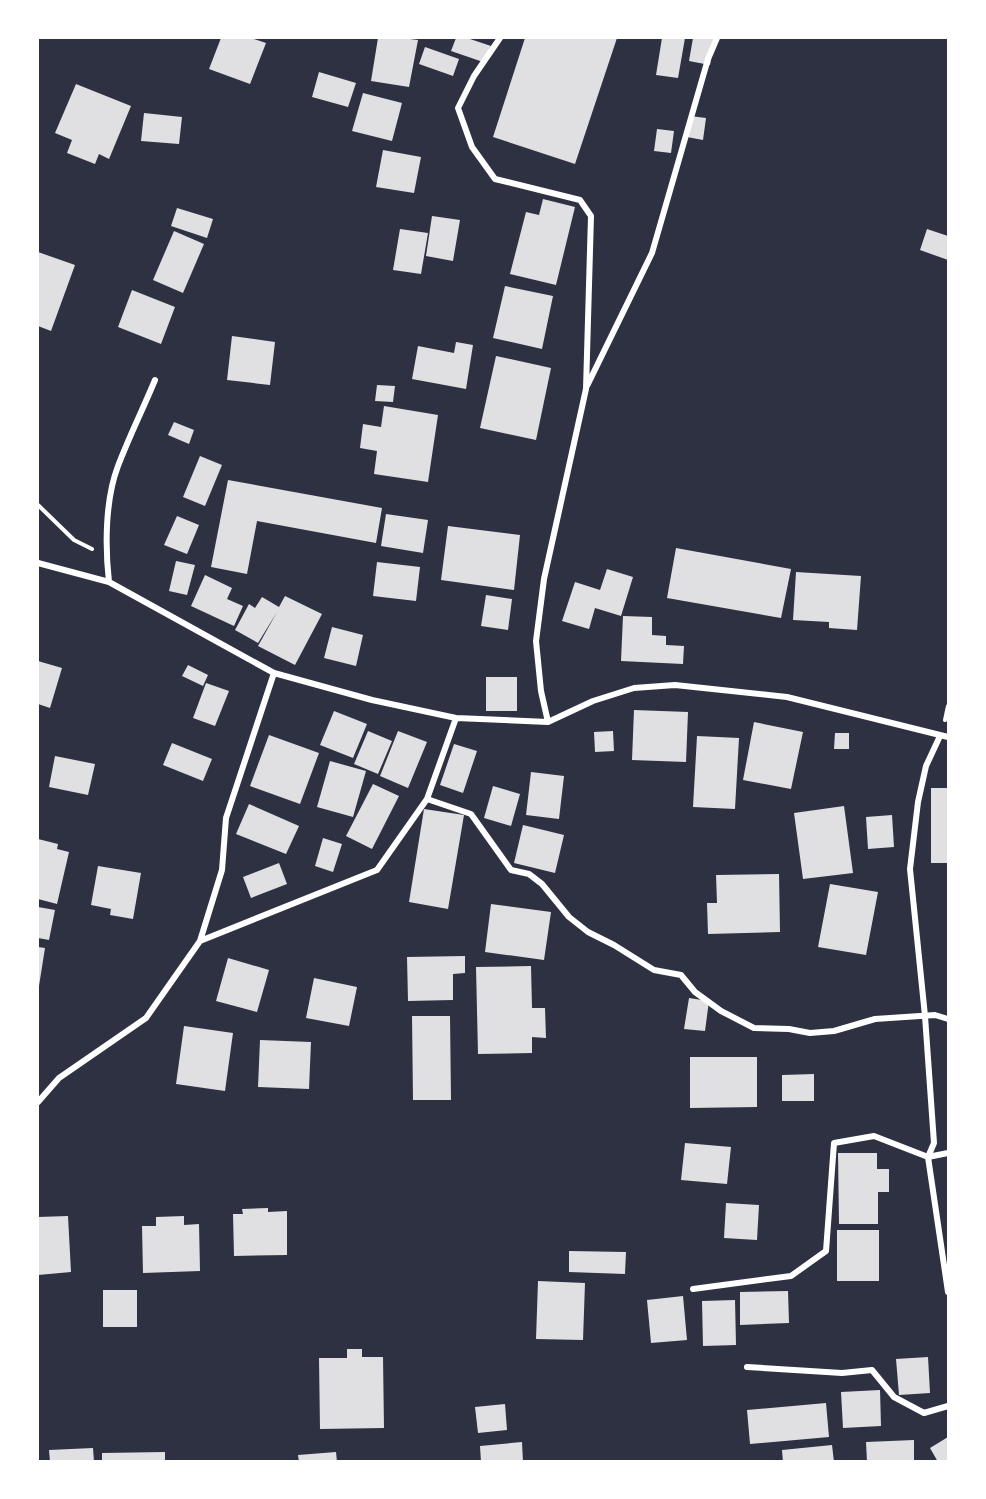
<svg xmlns="http://www.w3.org/2000/svg" width="986" height="1499" font-family="'PT Sans',sans-serif">
	<style>
		.building { fill: #e0e0e3 }
		.lines { fill: none; stroke-linecap: round; stroke-linejoin: round }
		.path { stroke: #fff; stroke-width: 4 }
		.minor { stroke: #fff; stroke-width: 6 }
	</style>
	<rect width="100%" height="100%" fill="#2d3142"/>
	<path class="building" d="M221,38h30l15,5 -16,41 -41,-15z
		M378,38h24l16,2 -9,47 -38,-6z
		M456,38h11l24,8 -5,17 -35,-12z
		M525,38h92l-42,126 -82,-27z
		M662,38h23l-7,40 -22,-3z
		M693,38h22l-5,27 -21,-4z
		M425,47l34,12 -6,17 -34,-12z
		M319,72l37,11 -8,24 -36,-10z
		M76,84l55,22 -22,53 -10,-5 -4,10 -28,-11 5,-13 -17,-7z
		M363,93l39,10 -10,38 -40,-10z
		M144,113l38,4 -3,27 -38,-3z
		M690,116l16,2 -3,22 -16,-3z
		M657,129l17,2 -3,22 -17,-2z
		M383,150l38,7 -7,36 -38,-6z
		M543,199l32,8 -19,78 -46,-11 16,-62 13,3z
		M177,208l36,11 -6,19 -36,-12z
		M432,216l28,4 -7,41 -27,-5z
		M400,229l28,4 -7,41 -28,-4z
		M927,229l21,7v24l-28,-10z
		M174,231l30,13 -21,49 -30,-13z
		M38,252l37,13 -24,66 -13,-5z
		M505,286l48,10 -11,53 -49,-11z
		M132,290l43,17 -14,37 -43,-17z
		M232,336l43,6 -5,43 -43,-5z
		M456,342l17,3 -7,44 -54,-10 6,-33 36,7z
		M496,356l55,12 -15,72 -56,-12z
		M377,385l18,1 -2,16 -18,-1z
		M384,406l54,9 -10,67 -54,-8 3,-23 -17,-3 3,-24 18,3z
		M174,422l20,8 -5,14 -21,-9z
		M200,456l22,9 -17,41 -22,-9z
		M228,480l154,28 -6,35 -119,-22 -10,53 -36,-7z
		M386,514l42,6 -5,33 -42,-7z
		M177,516l22,9 -12,29 -23,-9z
		M448,526l72,9 -6,55 -73,-10z
		M676,548l115,21 -10,49 -114,-20z
		M176,561l19,4 -8,30 -18,-4z
		M377,562l43,5 -4,34 -43,-5z
		M607,569l26,8 -12,39 -26,-8 -6,21 -27,-8 13,-39 25,8z
		M796,572l65,4 -4,54 -28,-2v-6l-36,-2z
		M205,575l27,13 -5,11 16,7 -9,20 -43,-20z
		M486,595l26,4 -4,31 -27,-4z
		M285,596l37,18 -27,51 -37,-19 19,-34 -19,31 -23,-13 14,-26 6,4 7,-11 17,10z
		M623,616l29,1v18l14,1v9l18,1 -1,18 -62,-3z
		M332,627l31,8 -7,31 -32,-8z
		M38,661l24,7 -12,40 -12,-4z
		M188,665l20,10 -5,11 -21,-10z
		M486,677h31v34h-31z
		M206,683l23,8 -14,35 -22,-8z
		M634,710l54,2 -2,50 -54,-2z
		M334,711l33,13 -14,34 -33,-13z
		M754,722l49,10 -12,57 -48,-9z
		M368,731l24,10 -14,33 -24,-10z
		M398,731l29,11 -19,46 -28,-12z
		M613,731l1,20 -19,1 -1,-20z
		M835,733h14v16h-15z
		M269,735l50,18 -19,51 -50,-18z
		M697,736l42,2 -4,71 -42,-2z
		M172,743l40,16 -9,22 -40,-16z
		M454,744l23,7 -14,42 -23,-8z
		M55,756l40,8 -7,31 -39,-8z
		M330,761l36,10 -13,46 -36,-10z
		M531,772l33,4 -5,43 -33,-4z
		M373,784l26,12 -27,53 -26,-13z
		M493,786l27,8 -9,32 -27,-8z
		M931,788h17v75h-17z
		M249,804l50,22 -13,28 -50,-20z
		M844,806l9,67 -50,6 -9,-66z
		M424,809l40,6 -16,94 -39,-7z
		M892,815l2,32 -26,2 -2,-32z
		M523,825l41,10 -9,38 -41,-10z
		M323,838l19,6 -9,28 -18,-6z
		M38,839l20,5 -1,5 12,3 -12,52 -19,-5z
		M279,863l8,21 -36,14 -8,-21z
		M98,866l43,7 -8,46 -23,-4 1,-6 -20,-4z
		M779,874l1,58 -72,2 -1,-31h10l-1,-28z
		M830,884l48,8 -12,63 -48,-8z
		M491,904l60,8 -7,48 -59,-8z
		M38,907l17,3 -6,30 -11,-2z
		M38,947l7,1 -6,38h-1z
		M465,956v17l-12,1v26l-45,1 -1,-44z
		M228,958l41,12 -12,42 -41,-11z
		M531,966l1,42h13l1,30 -14,-1v16l-54,1 -2,-87z
		M314,978l43,9 -8,39 -43,-8z
		M689,998l20,3 -4,30 -21,-2z
		M412,1016h38l1,84h-38z
		M184,1026l49,7 -8,58 -49,-7z
		M260,1040l51,2 -2,47 -51,-2z
		M690,1057h67v50l-67,1z
		M814,1074v27h-32v-26z
		M685,1143l46,4 -4,37 -46,-4z
		M838,1153h39v16h12v23h-11v32h-39z
		M726,1203l33,2 -2,35 -33,-2z
		M268,1208v4l19,-1v44l-53,1 -1,-42h10l-1,-5z
		M68,1216l3,56 -33,3v-58z
		M184,1216v9l15,-1 1,47 -57,2 -1,-47h14v-9z
		M837,1230h42v51h-42z
		M569,1251l57,1 -1,22 -56,-2z
		M538,1281l47,2 -2,57 -47,-1z
		M103,1290h34v37h-34z
		M788,1291l1,32 -49,2v-33z
		M683,1296l4,44 -36,3 -4,-43z
		M735,1300l1,45 -33,1 -1,-45z
		M347,1349h15v8h21l1,71 -64,1 -1,-71h28z
		M928,1357l2,36 -31,2 -3,-36z
		M880,1390l1,36 -38,2 -2,-36z
		M826,1403l3,34 -79,7 -3,-34z
		M505,1404l2,26 -29,3 -3,-26z
		M948,1437v25h-10l-8,-14z
		M914,1440v22h-47l-1,-20z
		M522,1442l1,20h-42l-1,-16z
		M832,1445l2,17h-51l-1,-12z
		M93,1448l1,14h-44l-1,-12z
		M165,1452v10h-63v-9z
		M336,1452l1,10h-38l-1,-7z"/>
	<g class="lines">
		<path class="path" d="M38,505l36,35 18,9
			M945,720l3,-14"/>
		<path class="minor" d="M500,38l-26,38 -16,32 14,39 23,32 85,21 11,16 -5,173 -42,190 -8,62 5,50 7,31
			M587,386l65,-133 56,-194 9,-21
			M38,563l71,19 165,91 98,27 84,18 92,4 45,-21 41,-13 41,-3 112,12 161,40
			M109,582c-4,-35 -4,-82 9,-116 11,-29 25,-57 37,-86
			M940,736l-14,30 -8,36 -8,67 15,147 9,127 -6,14 20,135
			M427,799l44,15 40,56 18,4 13,10 27,33 19,15 26,13 40,25 27,5 14,17 26,19 33,17 35,1 21,4 24,-2 41,-12 60,-4 13,4
			M200,941l177,-71 50,-71 29,-81
			M38,1102l21,-24 87,-60 54,-77 22,-71 4,-52 48,-145
			M693,1289l98,-13 35,-25 8,-108 40,-7 54,21 20,-4
			M747,1367l95,6 30,-3 22,27 30,16 24,-7"/>
	</g>
	<rect width="986" height="1499" fill="none" stroke="#ffffff" stroke-width="78"/>
</svg>
